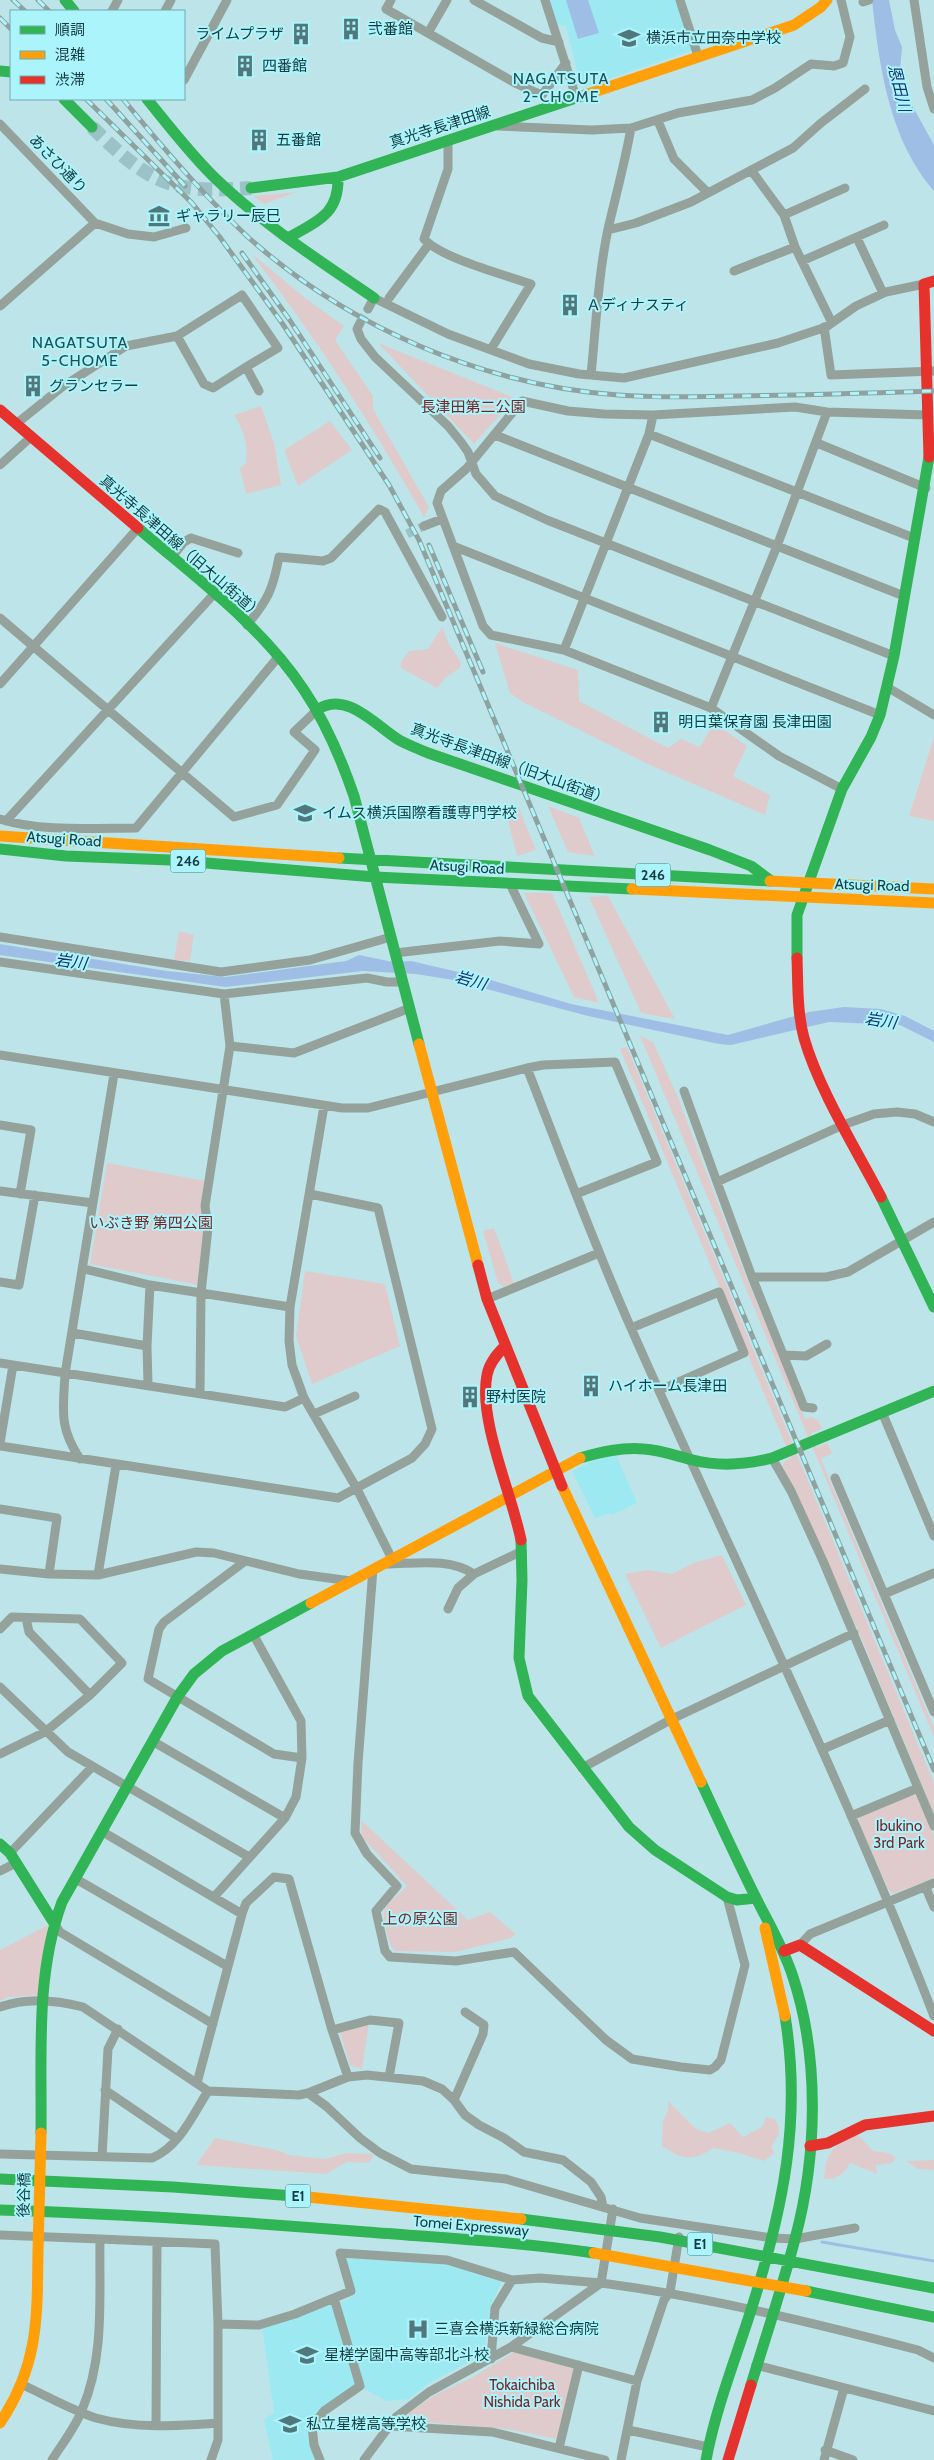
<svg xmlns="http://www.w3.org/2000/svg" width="934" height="2460" font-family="Cabin,'Noto Sans JP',sans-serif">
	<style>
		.built { fill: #9ce9f1 }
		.green { fill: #dfcbcb }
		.water { fill: #9fbee6 }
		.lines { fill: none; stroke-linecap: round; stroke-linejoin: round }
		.stream { stroke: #9fbee6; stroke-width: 3 }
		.street-tunnel { stroke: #9bc3c7; stroke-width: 9; stroke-dasharray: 9 4.5; stroke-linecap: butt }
		.secondary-tunnel { stroke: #9bc3c7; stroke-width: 14; stroke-dasharray: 14 7; stroke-linecap: butt }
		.street { stroke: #95a29b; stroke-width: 9 }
		.fast { stroke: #30b455; stroke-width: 11 }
		.slow { stroke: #ff9f0a; stroke-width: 11 }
		.jam { stroke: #e5322d; stroke-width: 11 }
		.rail-casing { stroke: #8ea2a0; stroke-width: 5 }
		.rail { stroke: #abf4fb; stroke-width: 3; stroke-dasharray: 9; stroke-linecap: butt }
		.labels { text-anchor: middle; stroke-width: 4; stroke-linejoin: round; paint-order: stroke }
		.shield { fill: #abf4fb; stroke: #427479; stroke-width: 1 }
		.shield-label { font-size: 14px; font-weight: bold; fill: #153d41 }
		.poi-label { font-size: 15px; fill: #153d41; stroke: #abf4fb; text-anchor: start }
		.street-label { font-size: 15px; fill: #153d41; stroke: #abf4fb }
		.park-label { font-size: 15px; fill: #782627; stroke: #abf4fb }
		.neighbourhood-label { font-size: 16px; letter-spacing: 1px; fill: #1f5257; stroke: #abf4fb }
		.water-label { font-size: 16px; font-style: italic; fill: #183473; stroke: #abf4fb }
	</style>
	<rect width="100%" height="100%" fill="#bde5e9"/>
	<path class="built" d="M548,0h128l17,50 -109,37 -4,-4 -14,-57 -9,-2z
		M616,1455l21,48 -25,12 -2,-2 -15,5 -23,-47 24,-11z
		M346,2258l100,6 56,17 -11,24 -7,49 -55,29 -20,16 -22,2 -23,-12 -24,-86 16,-9z
		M333,2303l22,81 -40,30 -7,20 7,26h-42l-9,-41 10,-6 -12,-87z"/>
	<path class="green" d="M296,192l-32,12 -11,-8z
		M251,253l54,45 39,28 -9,14 38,56v13l56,98 -5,10c-52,-92 -108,-180 -173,-264z
		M378,343l137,55 -41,46z
		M261,406l13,37 7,42 -35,9 -6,-26 6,-5c2,-18 -2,-33 -12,-48z
		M330,421l22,29 -54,36 -14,-36z
		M442,627l7,17 12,18 -1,6 -14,9 -9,11 -36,-20v-6l8,-11 19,-2z
		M495,643l83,27 1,31 89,47 13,-9 19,8 14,-24 33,23 -14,30 37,19 -5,20 -115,-50 -129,-64 -11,-8z
		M934,737v84l-25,-5z
		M518,806l18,44 -19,6 -11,-43z
		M548,806l31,12 16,38 -27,-4z
		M524,893h28l47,110 -25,-6z
		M608,896l67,123 -34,-6 -52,-116z
		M179,931l15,4 -4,26 -16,-1z
		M640,1036l13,6 24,53 68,179 60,145 6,-2 7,3 4,9 -11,4 5,15 11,-5 5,10 -11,6 113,269v9z
		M627,1047l307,736v31l-76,-184 -76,-163 3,-6 6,-3 -171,-409z
		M107,1163l99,18v48l-7,56 -109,-21z
		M494,1228l20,55 -10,4 -6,-4 -15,-52z
		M305,1271l80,13 15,62 -88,38 -16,-48z
		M722,1555l24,50 -85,43 -36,-74 23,-4 24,4 21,-11z
		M914,1794l4,1 16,41v42l-41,16 -5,-5 -30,-69 3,-4z
		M361,1820l107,100 22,-8 26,22 -5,4 -55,14 -61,-1c-6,-5 -14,-34 -10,-42 4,-8 15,-16 22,-23l-45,-49z
		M48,1925l-9,70 -30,2 -9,4v-51z
		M369,2023l-7,46 -12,-4 -10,-32z
		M668,2101l28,28 12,4 22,-10 13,14 19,-10 4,-10 9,2c8,13 3,16 -4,28l4,6 -11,8 -25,-8 -26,-5c-21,15 -31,11 -51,-2l1,-24 5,-12z
		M857,2134l16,17 16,2 7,5 -4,5 -16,2 1,9 -27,-11c-6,12 -13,16 -26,16 2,-28 9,-33 33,-45z
		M215,2138l62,12 13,5 35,4 22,-6 27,1 -5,9 -22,-1 -21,12 -130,-9z
		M934,2160v10l-16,-1 -12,-8z
		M514,2352l61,17 -18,70 -50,-10 -108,-9 34,-24 40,-19z"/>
	<path class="water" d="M566,0h22l11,33 -21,6z
		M872,0h17l6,30 7,17 -2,24 1,14 33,60v46c-45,-51 -55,-126 -62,-191z
		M0,944l167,27 58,6 121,-16 13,-6 34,7 18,-1 73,17 87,26 157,31 81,-23 35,-5 37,2 24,7 29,15v11l-34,-17 -71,-3 -98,23 -12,-1 -131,-28 -135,-36 -37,-6 -53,-3 -138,16 -225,-32z"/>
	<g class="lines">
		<path class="stream" d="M822,2242l112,19"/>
		<path class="street-tunnel" d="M360,323l8,-14
			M407,534l17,-8"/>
		<path class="secondary-tunnel" d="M92,127c57,56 78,67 159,61"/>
		<path class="street" d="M391,0l-5,9 131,75 25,11 24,-32
			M474,0l68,38 17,4
			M545,0l31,97
			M680,0l18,56
			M914,0l13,87 7,22
			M863,2l6,-2
			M112,11l6,-11
			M165,11l6,-11
			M428,33l19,-33
			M184,80l43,-80
			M658,121l16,38 33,33
			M0,124l95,99 33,11 26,3 32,-9
			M498,126l94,4 39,-2 47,-15 74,-13 23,-12 36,-24 23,2 9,-3 7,-26 -9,-37
			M448,140v29l-24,70c17,19 81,36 107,45l-40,65
			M751,170l33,45 11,32 37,76
			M784,215l61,-27
			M608,230l28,-7 55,-21 102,-54 28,-25 44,-34
			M857,238l26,55
			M802,261l82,-36
			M734,271l61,-24
			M389,298l40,-54
			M0,306l95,-83
			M368,309l6,-11 74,36 81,30 50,10 45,4 154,-35 48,-16 30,-21 30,-14 38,-8
			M360,323l-3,6 4,10 14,18 73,69 13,16 7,10 8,22 19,22 52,24 347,136
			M824,327l7,48 103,-4
			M177,336l27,48 9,4 33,-21 13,24
			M591,375c5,-49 7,-98 17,-146 8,-34 17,-67 23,-101
			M16,424l46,-37 64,-41 51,-10 65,-41 36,53 -32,19
			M649,434l265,104
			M495,435l409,161
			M817,443l109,45
			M0,465l31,-28
			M424,526l18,-7
			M453,546l427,169
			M172,557l12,-15 7,-4 47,15
			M0,618l234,199 43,-12 38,-55 -21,-18 23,-22
			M247,625c21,-25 26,-36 32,-68l44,4 8,-3 48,-49 6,3 57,105
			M564,650l85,-216 4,-19
			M0,684l138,-156
			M887,687l47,28
			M711,708l66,-162 50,-134
			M842,789l-63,-33 -68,-48 -147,-58 -73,-15 -8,-9 -46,-123 4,-12 25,-22 56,-68 46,10 36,3 49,1 142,-8 32,5 101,3
			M0,819c40,13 94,9 136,9l143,-172
			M6,821l208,-227
			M0,937l221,35 89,-12 81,-23
			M395,953l105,-12 39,3 -29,-60
			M0,962l224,32 143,-16 20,4h16
			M230,1046l64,7 116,-45
			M0,1055l342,53h26l159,-40 16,-3 72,-3 42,100 -81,32
			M527,1068c34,87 66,174 104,260 101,229 212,454 303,688
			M684,1091l33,91 126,-57 31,-11 23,-2 18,2 19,8
			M324,1106l-34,201 -1,34 3,24 12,33 53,91 35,70
			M0,1125l31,5 -11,64
			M717,1182l35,95h74l22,-5 86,-50
			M0,1191l93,12
			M84,1269l66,16 140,22
			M752,1277l52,130 9,1
			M0,1282l19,3 16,-90
			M487,1299l112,-46
			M631,1328l88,-36 25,61 -84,37
			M73,1333l74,13 3,-61
			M147,1346l1,38
			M783,1355l23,1 21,-12
			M0,1363l285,44 19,-9
			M200,1393l1,-100 7,-65 -3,-22 25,-160 -6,-52
			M882,1412l52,124
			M314,1414l41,-18
			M0,1443l13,-78
			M0,1446l338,52 74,-40 13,-14 7,-15 -54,-221 -68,-14
			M772,1458l19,33 32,70 111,265
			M80,1459c-21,-32 -17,-48 -15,-85l49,-300
			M835,1478l99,234
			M0,1509l57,9 -8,56
			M244,1562l-80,60 -5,7 -11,50 126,75 28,4
			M386,1564c29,0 62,-7 88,10
			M0,1569l49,5 49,1 98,-23 18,1 85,21 52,7
			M373,1569l-15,194 -3,70 12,21 30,32 -21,25 9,40 5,6 66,4 58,-9 92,88 26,19 49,8 29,3 5,-3 6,-7 24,-95 -18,-68
			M98,1575l18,-110
			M884,1594l50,-21
			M448,1609l10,-21 16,-14 48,-23
			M26,1618l3,14 61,63
			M0,1629l12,-12 68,2 42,44 -32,32 -45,37 -45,22
			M0,1687l68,65 181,105
			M154,1742l131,76
			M823,1749l67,-29
			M582,1768l90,-49 182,-86
			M851,1816l67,-28
			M103,1832l139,82 -45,169
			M10,1853l82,-86
			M0,1871l16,-8
			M76,1879l151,87
			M926,1888l8,19
			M214,1897l71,-79 11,-21 6,-39 -1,-37 -48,-87
			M242,1914l4,-11 28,-26 15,2 43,151 16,47
			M54,1923l6,9 153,92
			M800,1945l10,-11 124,-51
			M0,2007c27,-10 56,-7 83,0l125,84 91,4 9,-2 18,13 34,32 20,15 31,16 95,10 134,39 132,20 23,1 60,-11
			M332,2030l38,-10 29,3 -10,54
			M105,2090l72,49
			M308,2093l40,-16 19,-2 56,6 19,8 12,11 11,15 14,10 25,13 20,14 39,8 28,22 10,15 2,10
			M454,2100l29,-66 1,-9 -19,-13
			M0,2154l152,4c27,-11 41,-43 56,-67
			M102,2157l6,-108 10,-20
			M0,2235l100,4
			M511,2347l126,34
			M491,2359l4,-51 17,-28
			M756,2365l178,46
			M23,2385c24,11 48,25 73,33 39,11 82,8 122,5
			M156,2425l1,-182
			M389,2426l103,6 113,28
			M628,2430l80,17
			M559,2448l20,-83
			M825,2450l28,10
			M52,2460c10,-16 23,-32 30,-50 23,-54 17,-113 18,-171l115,5 3,80 41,1 36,-11 56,-23 -11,-38 107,7 65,20 28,-2 61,5 12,-74
			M211,2460l7,-20v-116
			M320,2460l-6,-15 -2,-19 12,-15 36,-25 -26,-88
			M364,2460l32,-43 33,-25 82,-45 90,-64c108,14 212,40 317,67l16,8
			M621,2460l16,-79 27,-81 6,-8 9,-55
			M824,2460l20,-72"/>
		<path class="fast" d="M65,0l9,11
			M0,71l11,1
			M64,99l28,28
			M147,99c22,27 44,56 69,80 48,46 104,82 158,119
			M251,188l87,-11 247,-82
			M288,238c29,-17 51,-23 50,-61
			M138,528c58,50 123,97 166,162 22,33 37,68 50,106l65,248
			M317,710c29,-20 58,15 82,30 9,5 20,9 29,13l282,97 41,16 20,15
			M0,849l66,7 104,4 205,17 257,12
			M339,858l431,23
			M797,958v-43l45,-126 29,-52 9,-22 14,-59 35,-199
			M881,1197l53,110
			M580,1458c21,-6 42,-11 64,-9 17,1 32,7 49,11 27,7 52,5 79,-2l162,-67
			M521,1540l1,40 -3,78 9,38 101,131 26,23 72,47 10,3 19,-2
			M701,1782c18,39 36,78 55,116 13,26 28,51 37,79 27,82 24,180 2,262 -13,49 -29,97 -44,146
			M0,1844l10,9 44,70
			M41,2133c1,-77 -6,-158 21,-231l116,-206 16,-22 28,-23 89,-48
			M0,2179l173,8 135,10
			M0,2210c123,4 245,12 367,22 76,6 152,10 227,21
			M521,2219l139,18 274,51
			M806,2291l128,26
			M706,2460c10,-53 30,-102 46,-153 31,-98 50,-188 33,-291"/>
		<path class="slow" d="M585,95l209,-70 27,-18 6,-7
			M0,836l339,22
			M770,881l164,8
			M632,889l302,14
			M419,1044l59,221
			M562,1486l139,296
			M311,1603l269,-145
			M765,1928l20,88
			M308,2197l213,22
			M594,2253l212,38
			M0,2423c39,-58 37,-105 38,-172 1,-39 2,-79 3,-118"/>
		<path class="jam" d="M0,410l138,118
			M929,457l-5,-173 10,-3
			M797,958c1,26 0,54 7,80 15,52 52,111 77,159
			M478,1265l9,34 75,187
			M505,1346c-8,8 -16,17 -18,29 -9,45 25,119 34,165
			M784,1951l16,-6 134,86
			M810,2146l18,-3 37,-18 69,-9
			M728,2460l23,-75"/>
		<g class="rail-casing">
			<path id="rail" d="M13,0l12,11
				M38,0l11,11
				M0,18l11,11
				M86,99l106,104 27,33 63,87 107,162 30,55 515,1230
				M106,99l79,87
				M123,99c39,48 80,96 126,139 101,90 234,147 369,157 39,3 79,2 119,1 66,-1 131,-3 197,-5
				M242,253l47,66 91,139
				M429,545l54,127"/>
		</g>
		<use href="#rail" class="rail"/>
	</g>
	<defs>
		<g id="building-bare" transform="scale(1.725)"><path d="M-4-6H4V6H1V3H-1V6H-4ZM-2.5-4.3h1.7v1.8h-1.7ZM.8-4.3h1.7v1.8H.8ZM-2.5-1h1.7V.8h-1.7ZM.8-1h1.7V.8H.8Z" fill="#50787c" stroke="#abf4fb" stroke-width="2.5" paint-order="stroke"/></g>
		<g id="school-bare" transform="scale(1.725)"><path d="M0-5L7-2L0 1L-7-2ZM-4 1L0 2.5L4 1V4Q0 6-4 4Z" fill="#50787c" stroke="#abf4fb" stroke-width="2.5" paint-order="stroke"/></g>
		<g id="museum-bare" transform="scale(1.725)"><path d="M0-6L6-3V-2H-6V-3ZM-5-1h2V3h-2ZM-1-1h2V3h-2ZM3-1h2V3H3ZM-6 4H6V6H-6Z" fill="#50787c" stroke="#abf4fb" stroke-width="2.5" paint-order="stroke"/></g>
		<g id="university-bare" transform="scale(1.725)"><path d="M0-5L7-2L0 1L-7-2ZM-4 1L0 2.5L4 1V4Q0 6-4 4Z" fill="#50787c" stroke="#abf4fb" stroke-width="2.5" paint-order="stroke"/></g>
		<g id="hospital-bare" transform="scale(1.725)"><path d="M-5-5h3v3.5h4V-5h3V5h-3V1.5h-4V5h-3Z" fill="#50787c" stroke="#abf4fb" stroke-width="2.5" paint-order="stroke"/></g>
	</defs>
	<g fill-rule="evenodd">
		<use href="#building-bare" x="351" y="29"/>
		<use href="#building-bare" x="301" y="34"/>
		<use href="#school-bare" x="629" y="38"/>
		<use href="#building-bare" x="245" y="66"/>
		<use href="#building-bare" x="259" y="140"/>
		<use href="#museum-bare" x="159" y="216"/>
		<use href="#building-bare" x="570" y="305"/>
		<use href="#building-bare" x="33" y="386"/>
		<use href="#building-bare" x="661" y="722"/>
		<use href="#university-bare" x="305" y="813"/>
		<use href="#building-bare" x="591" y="1386"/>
		<use href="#building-bare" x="470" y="1397"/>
		<use href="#hospital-bare" x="418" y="2329"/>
		<use href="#school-bare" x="307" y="2355"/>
		<use href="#school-bare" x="290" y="2424"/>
	</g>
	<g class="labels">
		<g class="shield">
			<rect x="170.5" y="849.5" width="35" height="23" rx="4"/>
			<rect x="635.5" y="863.5" width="35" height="23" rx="4"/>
			<rect x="285.5" y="2184.5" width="25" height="23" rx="4"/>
			<rect x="687.5" y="2232.5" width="25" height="23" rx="4"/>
		</g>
		<g class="shield-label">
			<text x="188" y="866">246</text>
			<text x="653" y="880">246</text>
			<text x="298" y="2201">E1</text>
			<text x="700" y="2249">E1</text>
		</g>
		<g class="poi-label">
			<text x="368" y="34">弐番館</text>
			<text x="284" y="39" text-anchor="end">ライムプラザ</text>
			<text x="646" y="43">横浜市立田奈中学校</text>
			<text x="262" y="71">四番館</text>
			<text x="276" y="145">五番館</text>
			<text x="176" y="221">ギャラリー辰巳</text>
			<text x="586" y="310">Ａディナスティ</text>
			<text x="49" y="391">グランセラー</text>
			<text x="678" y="727">明日葉保育園 長津田園</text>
			<text x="322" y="818">イムス横浜国際看護専門学校</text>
			<text x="608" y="1391">ハイホーム長津田</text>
			<text x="486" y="1402">野村医院</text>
			<text x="434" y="2334">三喜会横浜新緑総合病院</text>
			<text x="324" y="2360">星槎学園中高等部北斗校</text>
			<text x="306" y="2429">私立星槎高等学校</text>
		</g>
		<g class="street-label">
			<text transform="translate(440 127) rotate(-18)" y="5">真光寺長津田線</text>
			<text transform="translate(58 164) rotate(46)" y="5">あさひ通り</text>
			<text transform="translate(181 547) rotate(41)" y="5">真光寺長津田線（旧大山街道）</text>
			<text transform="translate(510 764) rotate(20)" y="5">真光寺長津田線（旧大山街道）</text>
			<text transform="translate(64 839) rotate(4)" y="5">Atsugi Road</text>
			<text transform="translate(467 867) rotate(3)" y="5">Atsugi Road</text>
			<text transform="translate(872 885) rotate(2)" y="5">Atsugi Road</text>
			<text transform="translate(24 2195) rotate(-89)" y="5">後谷橋</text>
			<text transform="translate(471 2226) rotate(5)" y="5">Tomei Expressway</text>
		</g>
		<g class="park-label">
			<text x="473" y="412">長津田第二公園</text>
			<text x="151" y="1228">いぶき野 第四公園</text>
			<text x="899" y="1831">Ibukino<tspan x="899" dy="17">3rd Park</tspan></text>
			<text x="420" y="1924">上の原公園</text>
			<text x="522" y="2390">Tokaichiba<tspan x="522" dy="17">Nishida Park</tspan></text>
		</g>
		<g class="neighbourhood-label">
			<text x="561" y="84">NAGATSUTA<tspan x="561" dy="18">2-CHOME</tspan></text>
			<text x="80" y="348">NAGATSUTA<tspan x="80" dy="18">5-CHOME</tspan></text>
		</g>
		<g class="water-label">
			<text transform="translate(900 88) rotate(76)" y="6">恩田川</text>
			<text transform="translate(71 961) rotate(8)" y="6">岩川</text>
			<text transform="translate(471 980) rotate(16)" y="6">岩川</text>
			<text transform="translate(881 1020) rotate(9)" y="6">岩川</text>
		</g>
	</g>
	<rect x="10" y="10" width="175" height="90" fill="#abf4fb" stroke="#6fabb1"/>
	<rect x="20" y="26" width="25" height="8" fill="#30b455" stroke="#6fabb1"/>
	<text x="55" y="35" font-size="15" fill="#153d41">順調</text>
	<rect x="20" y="51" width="25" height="8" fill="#ff9f0a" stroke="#6fabb1"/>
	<text x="55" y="60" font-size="15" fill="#153d41">混雑</text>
	<rect x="20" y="76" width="25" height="8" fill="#e5322d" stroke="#6fabb1"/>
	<text x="55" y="85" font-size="15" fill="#153d41">渋滞</text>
</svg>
